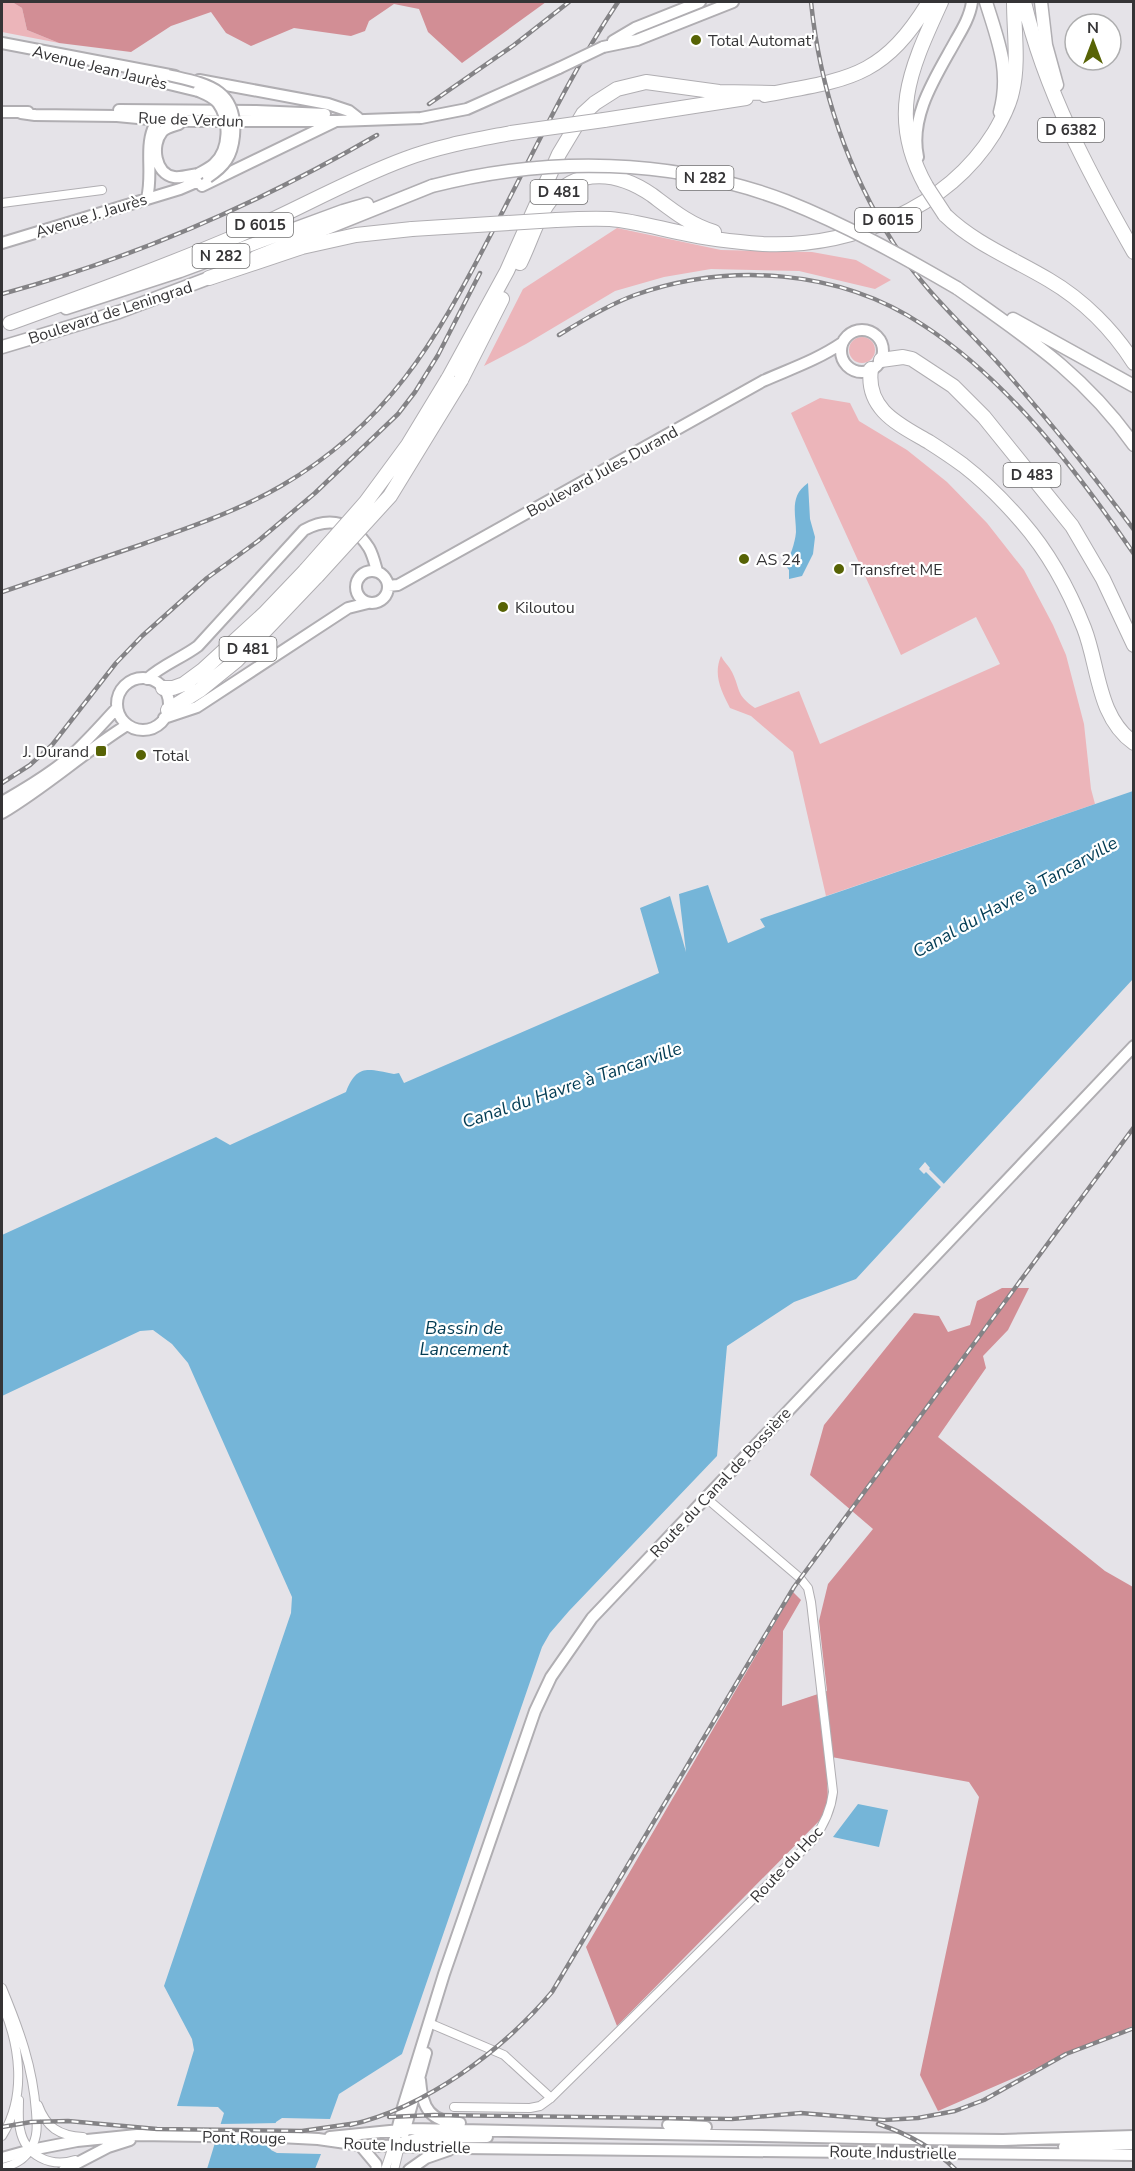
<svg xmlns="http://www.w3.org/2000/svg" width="1135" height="2171" font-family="'Nunito Sans',sans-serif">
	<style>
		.green { fill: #ecb5ba }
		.forest { fill: #d28e95 }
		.water { fill: #75b5d8 }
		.pier { fill: #e5e3e8 }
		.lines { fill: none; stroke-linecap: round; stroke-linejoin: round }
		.street-casing { stroke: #b0aeb2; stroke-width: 10 }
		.secondary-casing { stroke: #b0aeb2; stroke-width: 14 }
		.primary-casing { stroke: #b0aeb2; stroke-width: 15 }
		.highway-casing { stroke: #b0aeb2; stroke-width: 16 }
		.street { stroke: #fff; stroke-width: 8 }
		.secondary { stroke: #fff; stroke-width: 10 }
		.primary { stroke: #fff; stroke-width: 12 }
		.highway { stroke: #fff; stroke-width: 14 }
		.rail-casing { stroke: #848386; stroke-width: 4.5 }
		.rail { stroke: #fff; stroke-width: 2; stroke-dasharray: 7; stroke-linecap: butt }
		.secondary-bridge-casing { stroke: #b0aeb2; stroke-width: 14; stroke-linecap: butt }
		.primary-bridge-casing { stroke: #b0aeb2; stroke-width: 15; stroke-linecap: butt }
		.highway-bridge-casing { stroke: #b0aeb2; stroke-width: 16; stroke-linecap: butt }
		.secondary-bridge { stroke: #fff; stroke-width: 10 }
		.primary-bridge { stroke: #fff; stroke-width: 12 }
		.highway-bridge { stroke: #fff; stroke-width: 14 }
		.poi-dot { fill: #576305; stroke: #fff; stroke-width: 2 }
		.labels { text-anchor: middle; stroke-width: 4.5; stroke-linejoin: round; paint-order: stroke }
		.shield { fill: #fff; stroke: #727172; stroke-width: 1.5 }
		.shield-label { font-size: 15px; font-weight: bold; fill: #353436 }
		.poi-label { font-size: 16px; fill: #353436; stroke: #fff; text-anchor: start }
		.street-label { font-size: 16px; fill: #353436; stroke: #fff }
		.water-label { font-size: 18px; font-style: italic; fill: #023c54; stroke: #fff }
	</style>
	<rect width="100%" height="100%" fill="#e5e3e8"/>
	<path class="green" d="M2,2h10l10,6 5,22 32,13 -57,-11z
		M617,228l104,22 91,2 44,8 35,20 -16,9 -76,-18 -88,-2 -47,8 -49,14 -89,53 -42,22 39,-77z
		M849 350a13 13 0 1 1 26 0a13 13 0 1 1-26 0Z
		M820,398l30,5 9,18 48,29 40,32 40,41 37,47 29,55 13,30 18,69 7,65 4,15 -269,92 -33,-144 -42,-36 -21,-8c-9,-18 -17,-33 -9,-52 3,6 8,10 11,16 9,18 3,22 23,36l44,-17 21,53 180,-80 -24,-47 -75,38 -110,-242z"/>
	<path class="forest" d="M12,2h534l-84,61 -34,-31 -9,-23 -25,-5 -25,17 -4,10 -14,5 -57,-8 -43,18 -25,-13 -15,-21 -40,14 -40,26 -72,-9 -32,-13 -5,-22z
		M1002,1288h27l-21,42 -25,26 3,12 -48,69 167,134 28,16v439l-195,85 -18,-36 59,-278 -10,-15 -143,-26 2,44 -5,17 -206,209 -31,-79 207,-355 8,8 -18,31 -1,75 45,-15 -8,-70 9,-37 45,-55 -63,-54 14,-50 90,-112 25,3 9,16 22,-7 7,-24z"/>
	<path class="water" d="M808,483l2,36 5,18 -2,17 -11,22 -13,3v-9l-3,-4c4,-11 9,-22 10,-34 0,-18 -7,-36 12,-49z
		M1133,791v188l-277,300 -62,23 -67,44 -10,110 -148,155 -19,22 -8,14 -140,407 -63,40 -9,25 -48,-1 -6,4 -7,23 2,5 6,3 44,1 -6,15h-108l17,-56 -6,-6 -41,-1 17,-56 -2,-11 -28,-53 127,-373 1,-16 -104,-234 -16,-19 -19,-14 -13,1 -138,65v-161l214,-98 14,8 116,-53c11,-28 21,-23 48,-18l5,-1 5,10 255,-110 -19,-65 30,-12 16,56 -7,-58 29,-9 20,58 37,-16 -5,-8z
		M858,1804l30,6 -9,37 -46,-10z"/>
	<path class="pier" d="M925,1162l5,6 -1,1 17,17 -3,3 -17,-17 -2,2 -5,-5z
		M279,2123l-6,20h-61l7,-19z"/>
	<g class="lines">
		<g class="street-casing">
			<path id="street" d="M2,203l100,-13
				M2,1988c17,41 31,79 34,124 1,13 2,25 -5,36 -6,12 -17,17 -29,20
				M2,2004c18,41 25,92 0,132
				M429,2023l75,32 47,43
				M19,2100c0,10 -1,20 1,29 5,27 31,39 55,31
				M38,2105c8,22 21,31 45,32
				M454,2107l76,1 10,-2 11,-8 262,-258c11,-15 18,-29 20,-48l-22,-190 -3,-14 -8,-10 -95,-81
				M385,2170l8,-24
				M394,2170l6,-24"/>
		</g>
		<g class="secondary-casing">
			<path id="secondary" d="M613,41l22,-13 65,-26
				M2,43l173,33
				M603,47l34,-7 96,-38
				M136,76l62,15
				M199,80l129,24 21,7 9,7
				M119,110l137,1 69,3
				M2,112h26
				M21,113l14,2 82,1 42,4 36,1h142l84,-3 46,-9 92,-41
				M179,124c-6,2 -13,3 -17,8 -11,13 -7,42 12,45 7,1 17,-2 24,-3
				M918,157c-9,-42 19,-82 38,-117 7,-12 14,-24 16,-38
				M202,186l132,-64
				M147,198c6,-23 -2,-49 6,-69 2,-5 5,-8 9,-12
				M2,243l178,-54 28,-12
				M841 351a21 21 0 1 1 42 0a21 21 0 1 1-42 0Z
				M356 587a16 16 0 1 1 32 0a16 16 0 1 1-32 0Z
				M388,586l10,-1 365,-204c27,-12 54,-21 79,-38
				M117 704a26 26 0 1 1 52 0a26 26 0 1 1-52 0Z
				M147,679c15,-14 35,-21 51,-33l106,-116c27,-15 49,-7 65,18 4,7 6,16 8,23
				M164,718l33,-11 151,-99 20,-5
				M2,802c21,-12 43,-25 63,-41 19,-16 35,-35 52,-53
				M2,813c44,-26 82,-61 125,-88
				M420,2080c2,28 10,42 40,43
				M668,2125l38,2
				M404,2133l22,-80
				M330,2137l80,-8 503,10 90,1 131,-4
				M396,2144l24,-6 67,-1
				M360,2145l16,19 1,6
				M393,2146l10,-39 41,-133 91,-263 16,-34 41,-59 542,-572
				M1064,2147l70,-3
				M2,2158l29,-8 46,-9 60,-6 142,2 39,2 42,6 102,3 672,7
				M64,2170l44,-23 22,-7
				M409,2170l17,-12 23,-8"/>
		</g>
		<g class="primary-casing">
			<path id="primary" d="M986,2c12,39 25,69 14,110
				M1041,2l5,43 11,40
				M255,257l177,-71
				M957,288c69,49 127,86 177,157
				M66,308l114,-37 163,-60 24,-7
				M1013,319l121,67
				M2,347l117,-35 98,-37"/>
		</g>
		<g class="highway-casing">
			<path id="highway" d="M1024,2c21,89 65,171 110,250
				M765,95c83,-16 117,-16 164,-93
				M604,120l142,-22
				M926,186c-39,-70 -15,-118 15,-184
				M945,215c30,29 69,44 104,65 34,20 64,50 85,83
				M556,220c18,-1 37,-2 54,-1 24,2 48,9 72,14 26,6 54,9 81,11 87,4 184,-35 231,-111 7,-12 15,-26 18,-41 7,-28 2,-61 2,-90
				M520,263c8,-16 14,-35 22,-50 25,-46 71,-45 110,-18 20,15 38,30 62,37
				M209,278l93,-31 54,-12 56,-6
				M10,323c77,-28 154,-56 229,-88 56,-24 109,-55 166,-76 34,-13 70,-19 106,-26
				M881,360l22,-3 9,2 41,27 31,31 88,109 31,53 31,66
				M871,369c-6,41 29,56 58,73 11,7 23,15 34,23 22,17 41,36 59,57 27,31 47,68 62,106 15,38 13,89 50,115
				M448,379l59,-108 52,-117 24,-40 12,-11 22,-14 29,-7 73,10 54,1
				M461,380l41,-81
				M163,688h10l11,-4 19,-14 61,-56 42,-44
				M168,710l32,-20 37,-30 80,-84"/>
		</g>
		<use href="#street" class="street"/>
		<use href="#secondary" class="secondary"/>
		<use href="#primary" class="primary"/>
		<use href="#highway" class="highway"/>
		<g class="rail-casing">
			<path id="rail" d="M811,2c9,87 36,168 83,242 29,45 69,81 105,120 47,53 93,109 135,166
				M429,104l85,-59 55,-43
				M2,294c132,-36 256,-90 375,-159
				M559,335c24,-15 49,-30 76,-40 94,-33 204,-26 288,30 85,55 154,146 211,229
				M2,592c47,-16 94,-32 141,-48 47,-17 95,-33 138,-58 107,-62 154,-144 209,-250 41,-78 79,-161 128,-234
				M2,783l28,-18 22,-20 64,-82 26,-27 65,-58 51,-37 57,-48 83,-79 17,-22 23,-37 42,-82
				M389,2117l45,-2 298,4 69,-6 83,7 34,-2 37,-7 29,-11 82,-46 68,-26
				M878,2124c28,9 57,25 78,46
				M350,2125c77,-18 152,-74 202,-133l242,-405 340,-460
				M2,2127l29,-5 37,-1 89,8 145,2 55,-8"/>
		</g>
		<use href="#rail" class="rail"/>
		<g class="secondary-bridge-casing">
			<path id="secondary-bridge" d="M559,68l44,-21
				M168,75c38,9 70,13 66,61 -2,20 -9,30 -26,41
				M198,91c7,3 14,5 20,12 12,16 12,47 -4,61 -4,4 -11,7 -16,10"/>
		</g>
		<g class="primary-bridge-casing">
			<path id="primary-bridge" d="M432,186c116,-30 241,-28 354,15 60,24 116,55 171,87"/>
		</g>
		<g class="highway-bridge-casing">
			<path id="highway-bridge" d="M511,133l93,-13
				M926,186l19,29
				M412,229l144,-9
				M306,570l60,-68 42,-57 40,-66
				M317,576l73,-80 71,-116"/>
		</g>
		<use href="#secondary-bridge" class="secondary-bridge"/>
		<use href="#primary-bridge" class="primary-bridge"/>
		<use href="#highway-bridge" class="highway-bridge"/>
	</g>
	<g class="poi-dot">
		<circle cx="696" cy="40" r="6"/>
		<circle cx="744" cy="559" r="6"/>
		<circle cx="839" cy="569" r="6"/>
		<circle cx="503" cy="607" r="6"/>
		<rect x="95" y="745" width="12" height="12" rx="3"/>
		<circle cx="141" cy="755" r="6"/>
	</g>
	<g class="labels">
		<g class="shield">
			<rect x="1038" y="118" width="66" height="24" rx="4.5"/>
			<rect x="676.5" y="166" width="57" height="24" rx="4.5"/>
			<rect x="530.5" y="180" width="57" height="24" rx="4.5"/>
			<rect x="855" y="208" width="66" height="24" rx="4.5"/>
			<rect x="227" y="213" width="66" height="24" rx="4.5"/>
			<rect x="192.5" y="244" width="57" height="24" rx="4.5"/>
			<rect x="1003.5" y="463" width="57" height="24" rx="4.5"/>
			<rect x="219.5" y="637" width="57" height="24" rx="4.5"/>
		</g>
		<g class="shield-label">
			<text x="1071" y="135">D 6382</text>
			<text x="705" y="183">N 282</text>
			<text x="559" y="197">D 481</text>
			<text x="888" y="225">D 6015</text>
			<text x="260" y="230">D 6015</text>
			<text x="221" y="261">N 282</text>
			<text x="1032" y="480">D 483</text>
			<text x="248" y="654">D 481</text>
		</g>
		<g class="poi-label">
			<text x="708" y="46">Total Automat'</text>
			<text x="756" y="565">AS 24</text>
			<text x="851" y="575">Transfret ME</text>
			<text x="515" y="613">Kiloutou</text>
			<text x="89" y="757" text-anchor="end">J. Durand</text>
			<text x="153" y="761">Total</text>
		</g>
		<g class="street-label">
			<text transform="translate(100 67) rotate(14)" y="6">Avenue Jean Jaurès</text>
			<text transform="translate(191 119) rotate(2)" y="6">Rue de Verdun</text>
			<text transform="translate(91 215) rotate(-17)" y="6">Avenue J. Jaurès</text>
			<text transform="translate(110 312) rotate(-18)" y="6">Boulevard de Leningrad</text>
			<text transform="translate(602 471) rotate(-29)" y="6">Boulevard Jules Durand</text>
			<text transform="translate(720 1482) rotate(-47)" y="6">Route du Canal de Bossière</text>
			<text transform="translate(786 1864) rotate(-47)" y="6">Route du Hoc</text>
			<text transform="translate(244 2137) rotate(1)" y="6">Pont Rouge</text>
			<text transform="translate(407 2145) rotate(2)" y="6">Route Industrielle</text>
			<text transform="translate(893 2152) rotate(1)" y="6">Route Industrielle</text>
		</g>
		<g class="water-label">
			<text transform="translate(1015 897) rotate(-29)" y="6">Canal du Havre à Tancarville</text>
			<text transform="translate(572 1085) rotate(-19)" y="6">Canal du Havre à Tancarville</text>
			<text x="464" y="1334">Bassin de<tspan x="464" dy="21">Lancement</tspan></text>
		</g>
	</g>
	<rect width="1135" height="2171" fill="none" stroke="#353436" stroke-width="6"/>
	<g transform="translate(1093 42)"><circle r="28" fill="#ffffff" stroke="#aeaeaf" stroke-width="1.5"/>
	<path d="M0-4.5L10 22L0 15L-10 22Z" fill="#576305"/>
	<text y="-9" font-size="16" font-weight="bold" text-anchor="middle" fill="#353436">N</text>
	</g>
</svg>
